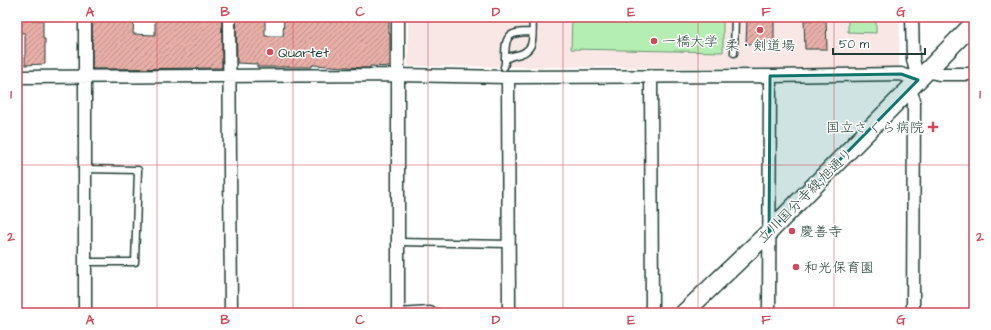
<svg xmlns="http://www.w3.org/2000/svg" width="991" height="330" font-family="'Architects Daughter','Klee One',sans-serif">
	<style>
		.built { fill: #f8e7e5 }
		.pitch { fill: #b4eeb2; stroke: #6a9673 }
		.building { fill: url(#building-hatch); stroke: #1f3d34 }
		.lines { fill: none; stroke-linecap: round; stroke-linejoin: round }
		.service-casing { stroke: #1f3d34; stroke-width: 9 }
		.minor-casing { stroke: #1f3d34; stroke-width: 15 }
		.secondary-casing { stroke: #1f3d34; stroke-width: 20 }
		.service { stroke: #fff; stroke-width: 6 }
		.minor { stroke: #fff; stroke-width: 12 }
		.secondary { stroke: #fff; stroke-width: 17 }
		.marked { fill: #0f766e; fill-opacity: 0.2; stroke: #0f766e; stroke-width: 3; stroke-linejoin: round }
		.grid { fill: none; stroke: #d1495b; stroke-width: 1; stroke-opacity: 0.55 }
		.poi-dot { fill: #d1495b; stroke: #fff; stroke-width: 1.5 }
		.labels { text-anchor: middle; stroke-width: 3; stroke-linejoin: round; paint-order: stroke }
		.poi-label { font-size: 14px; fill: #1f3d34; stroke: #fff; text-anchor: start }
		.street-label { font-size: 14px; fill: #1f3d34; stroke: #fff }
		.neatline { fill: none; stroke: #d1495b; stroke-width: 1.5 }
		.grid-label { font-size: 13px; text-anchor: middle; font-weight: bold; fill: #d1495b }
	</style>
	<defs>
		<pattern id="building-hatch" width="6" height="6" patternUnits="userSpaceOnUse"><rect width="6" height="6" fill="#e8aea7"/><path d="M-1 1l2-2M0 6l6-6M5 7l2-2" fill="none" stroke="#bb8f89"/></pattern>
	</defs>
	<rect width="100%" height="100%" fill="#fff"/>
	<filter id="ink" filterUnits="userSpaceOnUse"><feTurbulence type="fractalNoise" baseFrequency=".025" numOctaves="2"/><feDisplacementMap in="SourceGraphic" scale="8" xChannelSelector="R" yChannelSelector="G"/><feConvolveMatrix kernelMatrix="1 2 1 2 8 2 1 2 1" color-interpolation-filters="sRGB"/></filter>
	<g filter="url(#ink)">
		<path class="built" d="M408,17h492l-1,52 -491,-3z"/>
		<path class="pitch" d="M572,17h151v35l-152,-3z
			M848,17h28v16l-28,-1z"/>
		<path class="building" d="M92,17h42l-1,17 22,1v-18h67v51l-130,1z
			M236,17h29v19h18l1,-19h105v16l1,1v33l-20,-1v2h-6l-52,-3v2h-55v-3l-20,-1z
			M747,17h27v26l-28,1z
			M20,20h23v19h2v25l-20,1v-32h-5z
			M804,20h22l1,29h-22z"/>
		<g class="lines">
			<g class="service-casing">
				<path id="service" d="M734,53l1,-36
					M505,61c0,-25 1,-29 27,-29
					M504,67c1,-2 1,-4 1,-6 4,-9 19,-2 26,-16 3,-8 1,-19 2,-28
					M85,169l53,1 -3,92h-50
					M398,242l111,2
					M398,312l32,-2 10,3"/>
			</g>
			<g class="minor-casing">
				<path id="minor" d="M229,17l2,296
					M912,17l1,42 5,21
					M927,71l12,3h35
					M651,76l1,237
					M17,77l381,-2 110,2 262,-1 131,-2 17,6
					M508,77l1,236
					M909,89l5,11 -1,213
					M85,313v-296
					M398,313v-296
					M769,313l1,-237"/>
			</g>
			<g class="secondary-casing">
				<path id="secondary" d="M684,313l85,-81 205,-209"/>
			</g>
			<use href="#service" class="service"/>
			<use href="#minor" class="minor"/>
			<use href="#secondary" class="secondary"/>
		</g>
	</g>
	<path class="marked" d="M901,74l17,6 -149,152 1,-156z"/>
	<path class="grid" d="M157,17v296M293,17v296M428,17v296M563,17v296M698,17v296M834,17v296M17,165h957"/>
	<g class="poi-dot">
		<circle cx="760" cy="30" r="4"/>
		<circle cx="654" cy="41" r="4"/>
		<circle cx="270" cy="52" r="4"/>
		<path d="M931 121h4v4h4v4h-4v4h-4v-4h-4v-4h4z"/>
		<circle cx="792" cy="231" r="4"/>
		<circle cx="796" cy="267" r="4"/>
	</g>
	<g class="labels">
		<g class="poi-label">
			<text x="662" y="46">一橋大学</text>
			<text x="760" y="50" text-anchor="middle">柔・剣道場</text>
			<text x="278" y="57">Quartet</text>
			<text x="924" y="132" text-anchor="end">国立さくら病院</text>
			<text x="800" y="236">慶善寺</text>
			<text x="804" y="272">和光保育園</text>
		</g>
		<g class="street-label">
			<text transform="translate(805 195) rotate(-45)" y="5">立川国分寺線;旭通り</text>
		</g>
	</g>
	<rect width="991" height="330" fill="none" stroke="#fff" stroke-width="44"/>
	<path d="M833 48v6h92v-6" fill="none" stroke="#1f3d34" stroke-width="2"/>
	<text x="839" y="48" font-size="12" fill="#1f3d34" stroke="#ffffff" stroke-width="3" paint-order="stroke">50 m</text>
	<rect x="22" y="22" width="947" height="286" class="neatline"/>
	<g class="grid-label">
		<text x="90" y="16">A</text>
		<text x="225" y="16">B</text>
		<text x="360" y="16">C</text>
		<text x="496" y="16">D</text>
		<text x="631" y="16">E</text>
		<text x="766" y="16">F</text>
		<text x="901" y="16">G</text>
		<text x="11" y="98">1</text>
		<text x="980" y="98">1</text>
		<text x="11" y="241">2</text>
		<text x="980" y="241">2</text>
		<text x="90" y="324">A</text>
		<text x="225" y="324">B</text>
		<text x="360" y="324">C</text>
		<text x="496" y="324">D</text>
		<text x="631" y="324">E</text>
		<text x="766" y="324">F</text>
		<text x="901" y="324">G</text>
	</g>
</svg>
